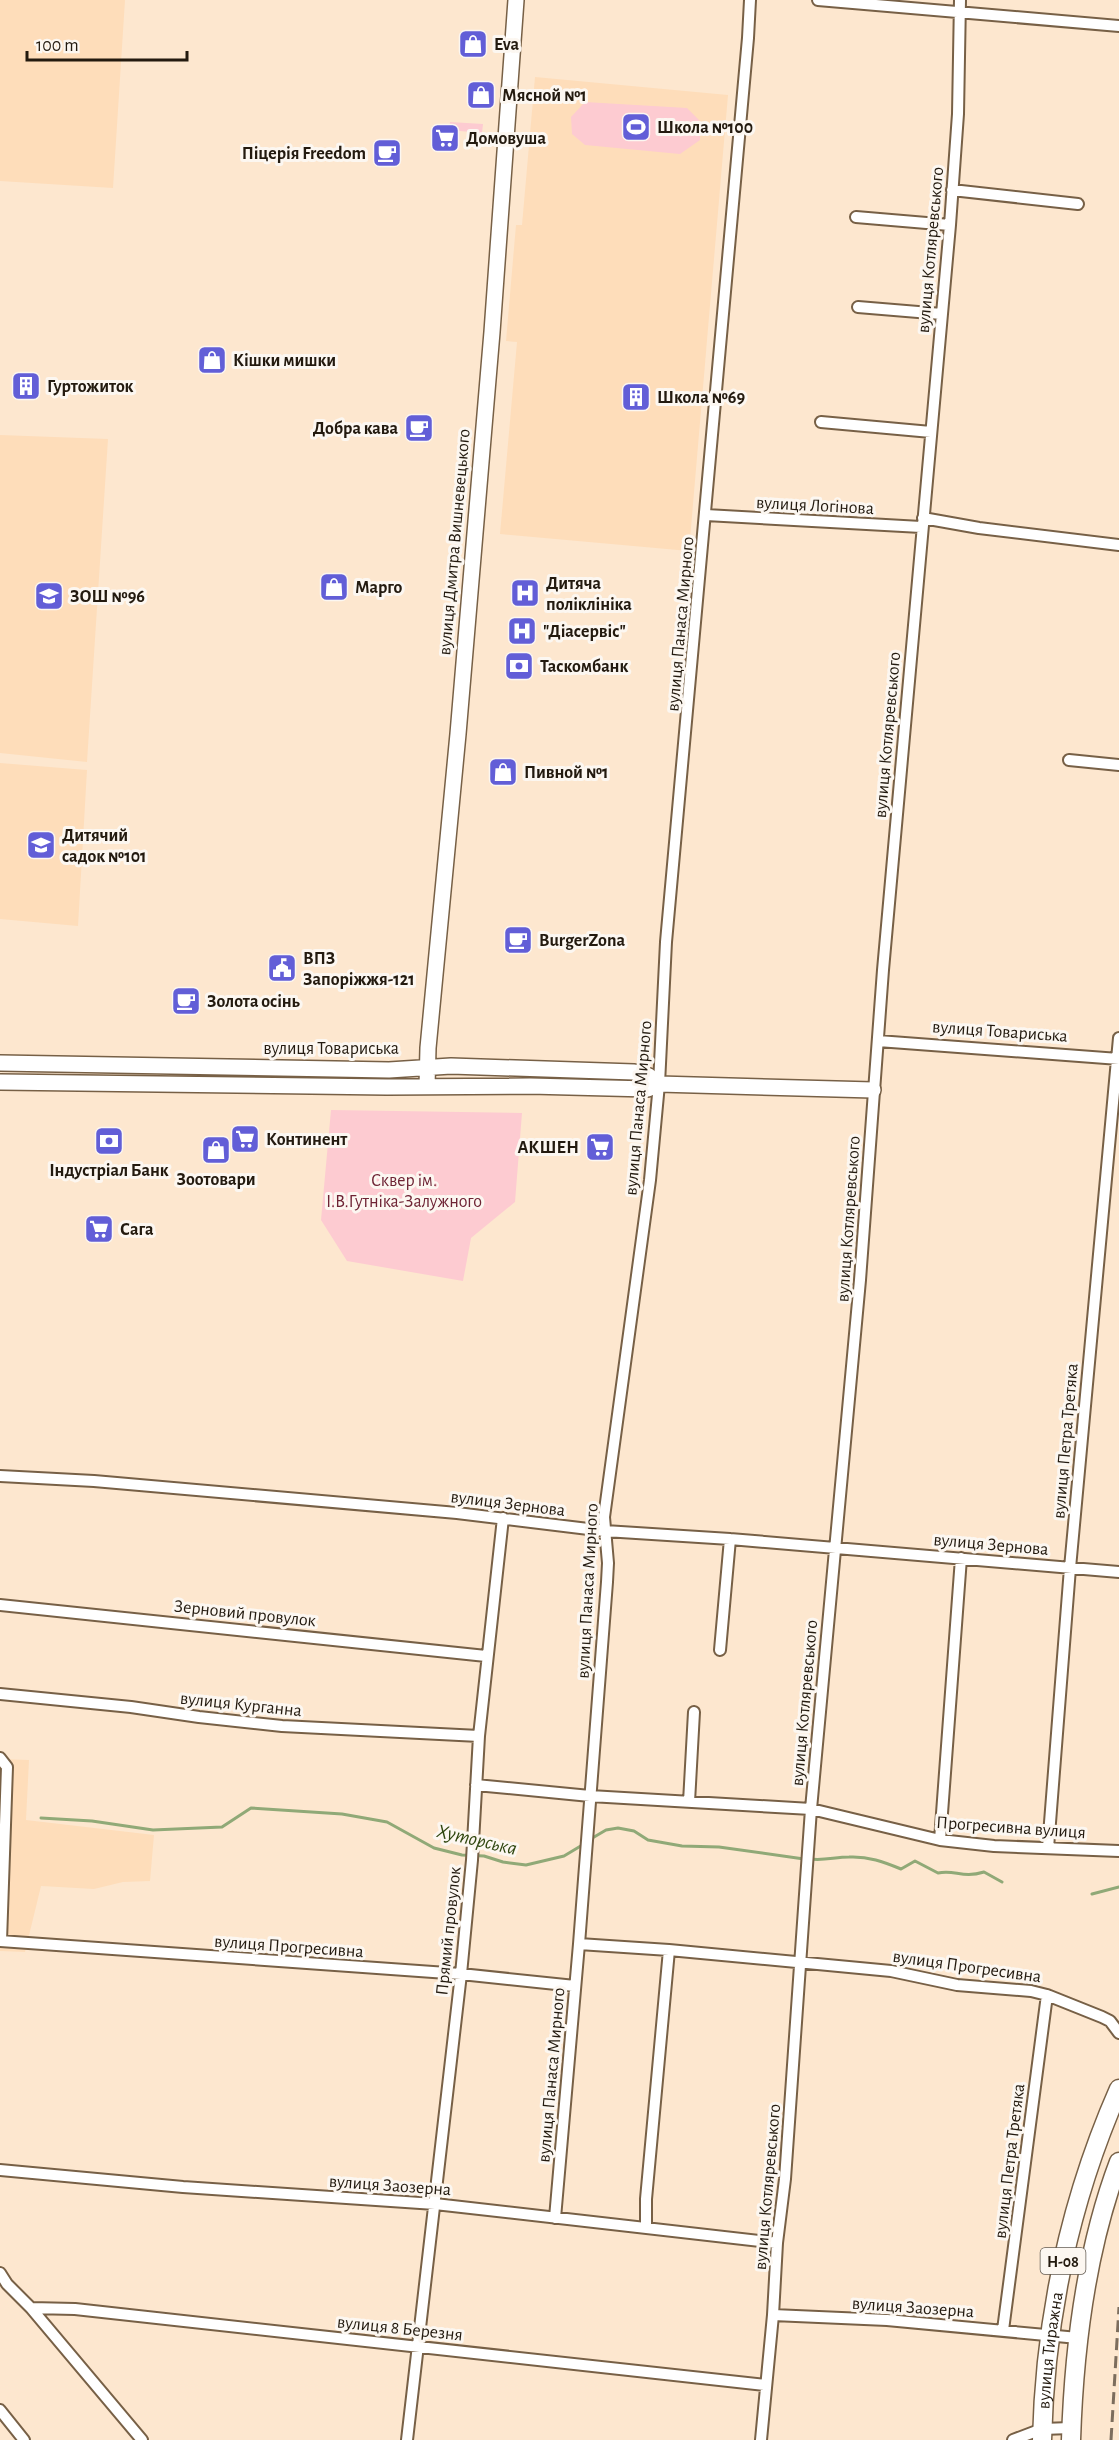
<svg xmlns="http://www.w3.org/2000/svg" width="1119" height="2440" font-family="'Alegreya Sans',sans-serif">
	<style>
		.built { fill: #feddba }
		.green { fill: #fdcbd1 }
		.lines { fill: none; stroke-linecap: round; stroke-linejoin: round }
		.stream { stroke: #90a977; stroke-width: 3 }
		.street-casing { stroke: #776046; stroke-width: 14 }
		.secondary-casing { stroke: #776046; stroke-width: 18 }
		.primary-casing { stroke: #776046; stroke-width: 21 }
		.street { stroke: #fff; stroke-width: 10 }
		.secondary { stroke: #fff; stroke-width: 15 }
		.primary { stroke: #fff; stroke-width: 18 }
		.rail { stroke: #7c6d5d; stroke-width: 3; stroke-dasharray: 12 6; stroke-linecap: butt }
		.labels { text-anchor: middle; stroke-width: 6; stroke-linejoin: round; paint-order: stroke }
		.shield { fill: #fcf7f1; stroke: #645c53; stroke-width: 1.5 }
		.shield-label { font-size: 16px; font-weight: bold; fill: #231a0f }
		.poi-label { font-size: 18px; font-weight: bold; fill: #231a0f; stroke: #fcf7f1; text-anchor: start }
		.street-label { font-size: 18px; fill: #231a0f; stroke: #fcf7f1 }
		.park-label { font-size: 18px; fill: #6e2334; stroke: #fcf7f1 }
		.water-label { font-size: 20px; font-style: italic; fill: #304710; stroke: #fcf7f1 }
	</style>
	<rect width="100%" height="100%" fill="#fde7cf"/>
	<path class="built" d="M0,0h125l-12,188 -113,-7z
		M535,77l193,18 -39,456 -189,-17 17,-192 -11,-1 10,-116h6z
		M0,435l108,4 -21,323 -87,-9z
		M0,763l87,7 -9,156 -78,-7z
		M0,1759l29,1 -3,60 128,15 -4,46 -27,1 -29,7 -53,-3 -16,66 -25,-1z"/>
	<path class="green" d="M585,102l102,6 13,13v19l-20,14 -95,-9 -13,-11 -1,-17z
		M450,122l33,2 -1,9 -33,-3z
		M331,1110l191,3 -7,89 -44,36 -8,43 -116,-20 -26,-41z"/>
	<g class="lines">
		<path class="stream" d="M41,1818l51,3 61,9 69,-3 29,-19 91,6 45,8 47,26 28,7 22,1 19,6 23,3 38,-9 20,-12
			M589,1840l17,-10 12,-2 16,3 14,9 34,6 37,1 85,12
			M810,1859c14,2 25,-2 39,-2 19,-1 35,5 52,12l14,-8 23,12c17,-4 24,6 46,-1l18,10
			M1092,1894l27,-7"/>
		<g class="street-casing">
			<path id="street" d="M818,0l301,26
				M952,190l126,14
				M856,217l94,8
				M858,307l84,7
				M821,422l110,10
				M706,515l215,12
				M923,518l56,10 140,17
				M1069,760l50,5
				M878,1041l241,18
				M0,1476l94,5 363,32 148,18 125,8 389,33
				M0,1605l486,51
				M720,1650l10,-111
				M0,1694l131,13 68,10 83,9 197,10
				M0,1758l7,9 -6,174
				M476,1785l114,11 221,13 129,31 54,6 125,5
				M689,1802l5,-90
				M940,1840l21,-282
				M1048,1848l22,-280 49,-530
				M0,1941l461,33 114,12
				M579,1944l90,6 -23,249v28
				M669,1950l222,21 66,14 74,6 16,4 55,22 8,4 9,12
				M0,2170l183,17 252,17 342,39
				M555,2218l24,-274 28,-362 1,-19 -4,-46 46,-337 9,-96 7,-142 82,-904 2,-38
				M0,2273l7,11 24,24 111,132
				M31,2308l44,1 690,76
				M773,2315l114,5 191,18
				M1003,2330l44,-335
				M0,2410l24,30
				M407,2440l54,-466 11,-114 7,-124 24,-218
				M761,2440l12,-125 4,-72 8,-64 26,-370 49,-529 23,-310 67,-745 8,-111 2,-114
				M1013,2440l29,-11 29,-1"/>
		</g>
		<g class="secondary-casing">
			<path id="secondary" d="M0,1063l389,7 62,-4 183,6 15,4 10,8
				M0,1082l387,5 143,-1 118,3 11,-5 214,6
				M427,1086l1,-38 30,-314 34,-402 24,-332"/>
		</g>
		<g class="primary-casing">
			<g id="primary">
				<path id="s1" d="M1042,2440c3,-121 28,-240 77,-351"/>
				<path d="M1071,2440c3,-93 15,-191 48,-278"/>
			</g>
		</g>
		<use href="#street" class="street"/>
		<use href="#secondary" class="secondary"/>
		<use href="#primary" class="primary"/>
		<path class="rail" d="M1111,2440l8,-133"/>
	</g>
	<defs>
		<g id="shop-square" transform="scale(1.5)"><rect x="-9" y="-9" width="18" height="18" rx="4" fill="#625ed7" stroke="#fcf7f1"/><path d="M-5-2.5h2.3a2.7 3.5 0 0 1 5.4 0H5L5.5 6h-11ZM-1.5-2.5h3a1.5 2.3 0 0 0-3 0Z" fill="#fff"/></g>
		<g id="stadium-square" transform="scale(1.5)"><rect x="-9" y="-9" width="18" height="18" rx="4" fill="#625ed7" stroke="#fcf7f1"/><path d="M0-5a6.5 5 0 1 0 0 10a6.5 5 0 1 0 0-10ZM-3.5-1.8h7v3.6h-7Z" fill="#fff"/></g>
		<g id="supermarket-square" transform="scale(1.5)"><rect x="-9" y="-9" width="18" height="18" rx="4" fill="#625ed7" stroke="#fcf7f1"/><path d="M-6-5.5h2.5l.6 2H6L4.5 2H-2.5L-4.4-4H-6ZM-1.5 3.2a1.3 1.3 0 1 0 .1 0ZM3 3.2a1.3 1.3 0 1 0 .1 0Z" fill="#fff"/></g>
		<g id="cafe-square" transform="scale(1.5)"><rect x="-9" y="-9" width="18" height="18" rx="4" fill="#625ed7" stroke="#fcf7f1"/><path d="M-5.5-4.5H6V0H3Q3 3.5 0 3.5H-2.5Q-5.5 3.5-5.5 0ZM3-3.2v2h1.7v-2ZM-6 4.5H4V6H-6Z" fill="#fff"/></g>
		<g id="building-square" transform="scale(1.5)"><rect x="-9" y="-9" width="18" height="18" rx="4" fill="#625ed7" stroke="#fcf7f1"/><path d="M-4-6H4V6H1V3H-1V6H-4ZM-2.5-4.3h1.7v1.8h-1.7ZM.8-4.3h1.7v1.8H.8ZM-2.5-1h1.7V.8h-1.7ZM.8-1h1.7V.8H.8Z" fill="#fff"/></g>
		<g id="hospital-square" transform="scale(1.5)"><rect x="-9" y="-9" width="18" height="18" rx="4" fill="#625ed7" stroke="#fcf7f1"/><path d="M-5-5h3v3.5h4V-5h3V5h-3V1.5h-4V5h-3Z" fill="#fff"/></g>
		<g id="school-square" transform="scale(1.5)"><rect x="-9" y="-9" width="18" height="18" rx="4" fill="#625ed7" stroke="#fcf7f1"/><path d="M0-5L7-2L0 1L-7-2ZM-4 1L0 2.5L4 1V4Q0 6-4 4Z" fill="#fff"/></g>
		<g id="bank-square" transform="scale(1.5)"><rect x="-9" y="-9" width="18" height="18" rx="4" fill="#625ed7" stroke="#fcf7f1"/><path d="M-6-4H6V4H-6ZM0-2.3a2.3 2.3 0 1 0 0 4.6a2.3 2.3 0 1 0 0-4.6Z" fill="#fff"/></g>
		<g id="civic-square" transform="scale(1.5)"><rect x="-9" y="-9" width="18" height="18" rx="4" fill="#625ed7" stroke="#fcf7f1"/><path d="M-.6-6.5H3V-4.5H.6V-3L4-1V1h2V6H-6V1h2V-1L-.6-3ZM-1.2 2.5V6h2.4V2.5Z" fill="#fff"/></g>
	</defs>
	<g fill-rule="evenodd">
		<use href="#shop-square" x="473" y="44"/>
		<use href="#shop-square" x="481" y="95"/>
		<use href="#stadium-square" x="636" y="127"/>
		<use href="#supermarket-square" x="445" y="138"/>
		<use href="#cafe-square" x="387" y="153"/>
		<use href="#shop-square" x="212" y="360"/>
		<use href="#building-square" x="26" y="386"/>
		<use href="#building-square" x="636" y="397"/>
		<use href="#cafe-square" x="419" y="428"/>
		<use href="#shop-square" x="334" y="587"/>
		<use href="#hospital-square" x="525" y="593"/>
		<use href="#school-square" x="49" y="596"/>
		<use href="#hospital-square" x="522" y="631"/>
		<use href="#bank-square" x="519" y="666"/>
		<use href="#shop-square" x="503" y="772"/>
		<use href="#school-square" x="41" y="845"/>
		<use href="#cafe-square" x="518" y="940"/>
		<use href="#civic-square" x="282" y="968"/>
		<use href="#cafe-square" x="186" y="1001"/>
		<use href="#supermarket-square" x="245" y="1139"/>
		<use href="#bank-square" x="109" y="1141"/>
		<use href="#supermarket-square" x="600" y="1147"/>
		<use href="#shop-square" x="216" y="1150"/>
		<use href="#supermarket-square" x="99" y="1229"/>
	</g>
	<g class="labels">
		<rect class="shield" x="1040.5" y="2248" width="45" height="26" rx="4.5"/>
		<g class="shield-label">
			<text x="1063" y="2267">Н-08</text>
		</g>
		<g class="poi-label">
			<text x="494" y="50">Eva</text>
			<text x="502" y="101">Мясной №1</text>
			<text x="657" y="133">Школа №100</text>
			<text x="466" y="144">Домовуша</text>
			<text x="366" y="159" text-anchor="end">Піцерія Freedom</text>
			<text x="233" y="366">Кішки мишки</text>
			<text x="47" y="392">Гуртожиток</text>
			<text x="657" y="403">Школа №69</text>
			<text x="398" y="434" text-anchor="end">Добра кава</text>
			<text x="546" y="589">Дитяча<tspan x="546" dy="21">поліклініка</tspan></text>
			<text x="355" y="593">Марго</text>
			<text x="70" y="602">ЗОШ №96</text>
			<text x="543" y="637">"Діасервіс"</text>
			<text x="540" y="672">Таскомбанк</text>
			<text x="524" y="778">Пивной №1</text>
			<text x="62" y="841">Дитячий<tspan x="62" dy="21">садок №101</tspan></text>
			<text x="539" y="946">BurgerZona</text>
			<text x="303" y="964">ВПЗ<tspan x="303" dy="21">Запоріжжя-121</tspan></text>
			<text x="207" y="1007">Золота осінь</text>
			<text x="266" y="1145">Континент</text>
			<text x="579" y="1153" text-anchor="end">АКШЕН</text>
			<text x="109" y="1176" text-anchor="middle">Індустріал Банк</text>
			<text x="216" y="1185" text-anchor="middle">Зоотовари</text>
			<text x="120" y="1235">Сага</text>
		</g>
		<g class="street-label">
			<text transform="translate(930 250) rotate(-85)" y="6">вулиця Котляревського</text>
			<text transform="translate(815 505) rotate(3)" y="6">вулиця Логінова</text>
			<text transform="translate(454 542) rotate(-85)" y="6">вулиця Дмитра Вишневецького</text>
			<text transform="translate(680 624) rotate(-85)" y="6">вулиця Панаса Мирного</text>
			<text transform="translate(887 735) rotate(-85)" y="6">вулиця Котляревського</text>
			<text transform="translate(1000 1031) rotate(4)" y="6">вулиця Товариська</text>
			<text x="331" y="1054">вулиця Товариська</text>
			<text transform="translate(638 1108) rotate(-85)" y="6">вулиця Панаса Мирного</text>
			<text transform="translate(848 1219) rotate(-86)" y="6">вулиця Котляревського</text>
			<text transform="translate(1065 1441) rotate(-85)" y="6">вулиця Петра Третяка</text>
			<text transform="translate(508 1503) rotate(7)" y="6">вулиця Зернова</text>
			<text transform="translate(991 1544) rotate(5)" y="6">вулиця Зернова</text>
			<text transform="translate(587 1591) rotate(-87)" y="6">вулиця Панаса Мирного</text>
			<text transform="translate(245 1613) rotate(6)" y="6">Зерновий провулок</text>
			<text transform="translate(804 1703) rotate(-85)" y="6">вулиця Котляревського</text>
			<text transform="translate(241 1704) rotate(6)" y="6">вулиця Курганна</text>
			<text transform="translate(1011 1827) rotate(4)" y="6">Прогресивна вулиця</text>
			<text transform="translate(448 1931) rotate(-84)" y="6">Прямий провулок</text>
			<text transform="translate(289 1946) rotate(4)" y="6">вулиця Прогресивна</text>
			<text transform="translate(967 1966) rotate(8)" y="6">вулиця Прогресивна</text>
			<text transform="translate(551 2075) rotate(-85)" y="6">вулиця Панаса Мирного</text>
			<text transform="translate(1009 2161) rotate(-83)" y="6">вулиця Петра Третяка</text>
			<text transform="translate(390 2185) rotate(4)" y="6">вулиця Заозерна</text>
			<text transform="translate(767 2187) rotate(-85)" y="6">вулиця Котляревського</text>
			<text transform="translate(913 2307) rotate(4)" y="6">вулиця Заозерна</text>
			<text transform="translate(400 2328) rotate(6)" y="6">вулиця 8 Березня</text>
			<text dy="6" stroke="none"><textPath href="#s1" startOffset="90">вулиця Тиражна</textPath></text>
		</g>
		<g class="park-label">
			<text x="404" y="1186">Сквер ім.<tspan x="404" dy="21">І.В.Гутніка-Залужного</tspan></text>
		</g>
		<g class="water-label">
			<text transform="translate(477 1839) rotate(13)" y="7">Хуторська</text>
		</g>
	</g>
	<path d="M27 51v9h160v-9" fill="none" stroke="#231a0f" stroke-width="3"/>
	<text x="36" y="51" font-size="18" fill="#231a0f" stroke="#fcf7f1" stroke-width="4.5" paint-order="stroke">100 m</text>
</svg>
